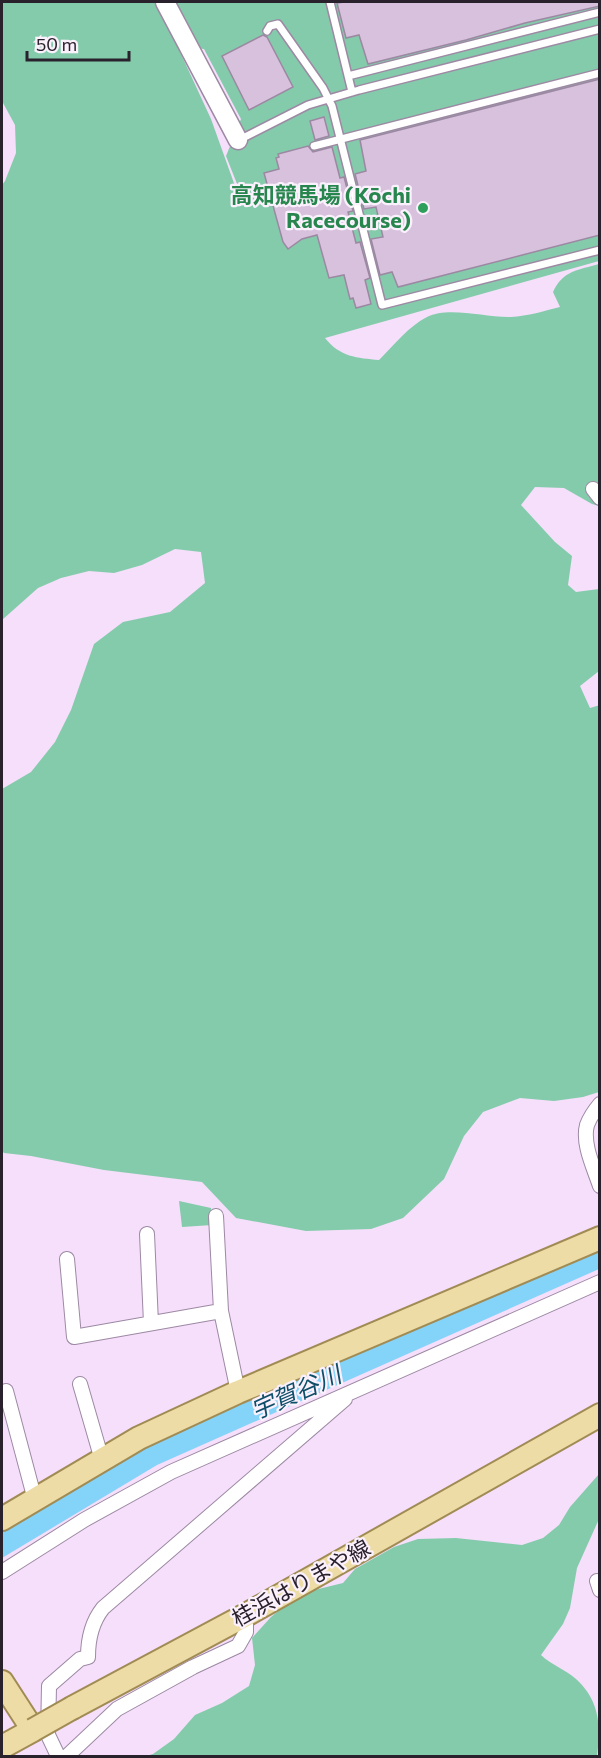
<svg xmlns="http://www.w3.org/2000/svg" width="601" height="1758" font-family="Commissioner,'Noto Sans JP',sans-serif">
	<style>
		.green { fill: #84cbab }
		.water { fill: #84d3f9 }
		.building { fill: #d7c1dd; stroke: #9c88a2; stroke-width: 1.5 }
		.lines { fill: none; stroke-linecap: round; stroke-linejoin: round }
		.service-casing { stroke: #9d89a3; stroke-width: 10 }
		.minor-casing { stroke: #9d89a3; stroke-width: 16 }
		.tertiary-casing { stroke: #9d89a3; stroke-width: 21 }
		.primary-casing { stroke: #a18b54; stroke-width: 26 }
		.service { stroke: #fff; stroke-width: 7 }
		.minor { stroke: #fff; stroke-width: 14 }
		.tertiary { stroke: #fff; stroke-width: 18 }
		.primary { stroke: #eddca5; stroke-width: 22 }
		.primary-bridge-casing { stroke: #a18b54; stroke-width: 26; stroke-linecap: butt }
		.primary-bridge { stroke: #eddca5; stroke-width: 22 }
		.leisure-dot { fill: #2e9e5b; stroke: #faf1fd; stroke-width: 2 }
		.labels { text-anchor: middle; stroke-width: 4.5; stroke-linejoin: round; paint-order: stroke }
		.leisure-label { font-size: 22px; font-weight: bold; fill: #27864d; stroke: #faf1fd; text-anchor: end }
		.street-label { font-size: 22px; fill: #29212c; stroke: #faf1fd }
		.water-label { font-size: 24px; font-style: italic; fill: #0d4e68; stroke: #faf1fd }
	</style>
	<rect width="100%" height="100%" fill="#f5dffb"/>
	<path class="green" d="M2,2h152l9,13 48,104 24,67 6,8 -15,-38 15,-37 -37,-70 -9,-1 -23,-46h427v259l-274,77c15,19 32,20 54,22 15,-15 30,-34 48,-43 22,-11 59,1 84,0 17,-1 33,-6 49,-10l-7,-15c10,-22 26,-22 46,-28v242l-7,-2 -28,-16 -29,-1 -14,18 34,37 17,14 -4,29 8,7 23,-3v82l-19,15 10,22 10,-3 -1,387 -16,5 -29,4 -34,-3 -37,14 -19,24 -20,43 -41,39 -32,11 -65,2 -70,-13 -34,-36 -98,-12 -73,-14 -27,-3 -2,-2v-362l29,-17 24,-30 16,-32 23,-66 29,-22 47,-10 35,-29 -4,-31 -26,-3 -33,16 -28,8 -25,-2 -28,7 -23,10 -36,32v-435l3,-4 11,-28 -1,-28 -13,-24z
		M179,1201l32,7 1,17 -30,2z
		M599,1474v45l-22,49 -7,40 -7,16 -22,31c10,10 24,14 35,24 24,22 25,47 21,77h-451l7,-2 21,-15 21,-24 27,-12 27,-17 6,-21 -3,-27 19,-21 27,-23 45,-11 12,-14 39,-22 24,-8 38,-1 66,7 21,-7 16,-13 11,-18z"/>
	<path class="water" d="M599,1250v19l-442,196 -155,93v-26l68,-42 77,-45z"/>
	<path class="building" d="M344,2h256v4l-75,17 -59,17 -98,24 -9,-29 -13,3 -9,-35z
		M263,35l4,2 26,50 -44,23 -27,-54z
		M600,79v156l-202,52 -6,-15 -12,3 -9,-36 12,-2 -7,-30 -12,2 -9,-35 11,-3 -6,-31z
		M324,117l5,19 -14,4 -5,-19z
		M308,146l5,6 19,-5 8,31 4,-1 9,34 -5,1 8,31 4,-1 10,36 -5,2 6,24 -15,4 -3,-10 -3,1 -6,-24 -15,3 -12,-43 -15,4 -14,10 -5,-7 -19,-69 15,-4 -3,-11 3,-1 -1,-3z"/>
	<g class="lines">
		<g class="service-casing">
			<path id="service" d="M330,2l22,90
				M267,31l3,-5 8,-2 45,64 9,18 50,199 218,-55
				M348,76l252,-64
				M239,140l69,-35 51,-15 241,-61
				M314,146l286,-73"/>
		</g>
		<g class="minor-casing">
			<path id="minor" d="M593,489l7,9
				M600,1104c-5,6 -10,13 -13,21 -5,19 7,43 13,61
				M216,1216l5,95 17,81
				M147,1234l4,89
				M67,1259l7,78 147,-26
				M80,1384l22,76
				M6,1391l29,109
				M2,1572l82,-52 87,-48 429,-190
				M600,1582l-3,-1 3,9
				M58,1756l-10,-21 1,-49 31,-27 8,-2c0,-18 3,-34 15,-49l242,-209
				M67,1756l50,-47 76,-42 45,-21 8,-14v-8l-2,-8"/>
		</g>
		<g class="tertiary-casing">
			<path id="tertiary" d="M165,2l73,138"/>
		</g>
		<g class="primary-casing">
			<path id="primary" d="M2,1519l137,-81 99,-46 362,-154
				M2,1682l31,48 -31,17
				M72,1708l172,-92 356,-201"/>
		</g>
		<use href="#service" class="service"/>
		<use href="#minor" class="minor"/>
		<use href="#tertiary" class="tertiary"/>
		<use href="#primary" class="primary"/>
		<g class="primary-bridge-casing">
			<path id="primary-bridge" d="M33,1730l39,-22"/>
		</g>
		<use href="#primary-bridge" class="primary-bridge"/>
	</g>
	<circle class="leisure-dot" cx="423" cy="208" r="6"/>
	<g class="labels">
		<g class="leisure-label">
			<text x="411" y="203">高知競馬場 (Kōchi<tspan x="411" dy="25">Racecourse)</tspan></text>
		</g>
		<g class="street-label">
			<text transform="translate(301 1583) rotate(-29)" y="8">桂浜はりまや線</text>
		</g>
		<g class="water-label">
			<text transform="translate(296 1393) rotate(-24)" y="8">宇賀谷川</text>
		</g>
	</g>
	<rect width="601" height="1758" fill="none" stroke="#29212c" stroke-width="6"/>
	<path d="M27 51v9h102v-9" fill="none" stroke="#29212c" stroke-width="3"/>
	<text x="36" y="51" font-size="18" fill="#29212c" stroke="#faf1fd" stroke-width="4.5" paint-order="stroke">50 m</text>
</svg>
